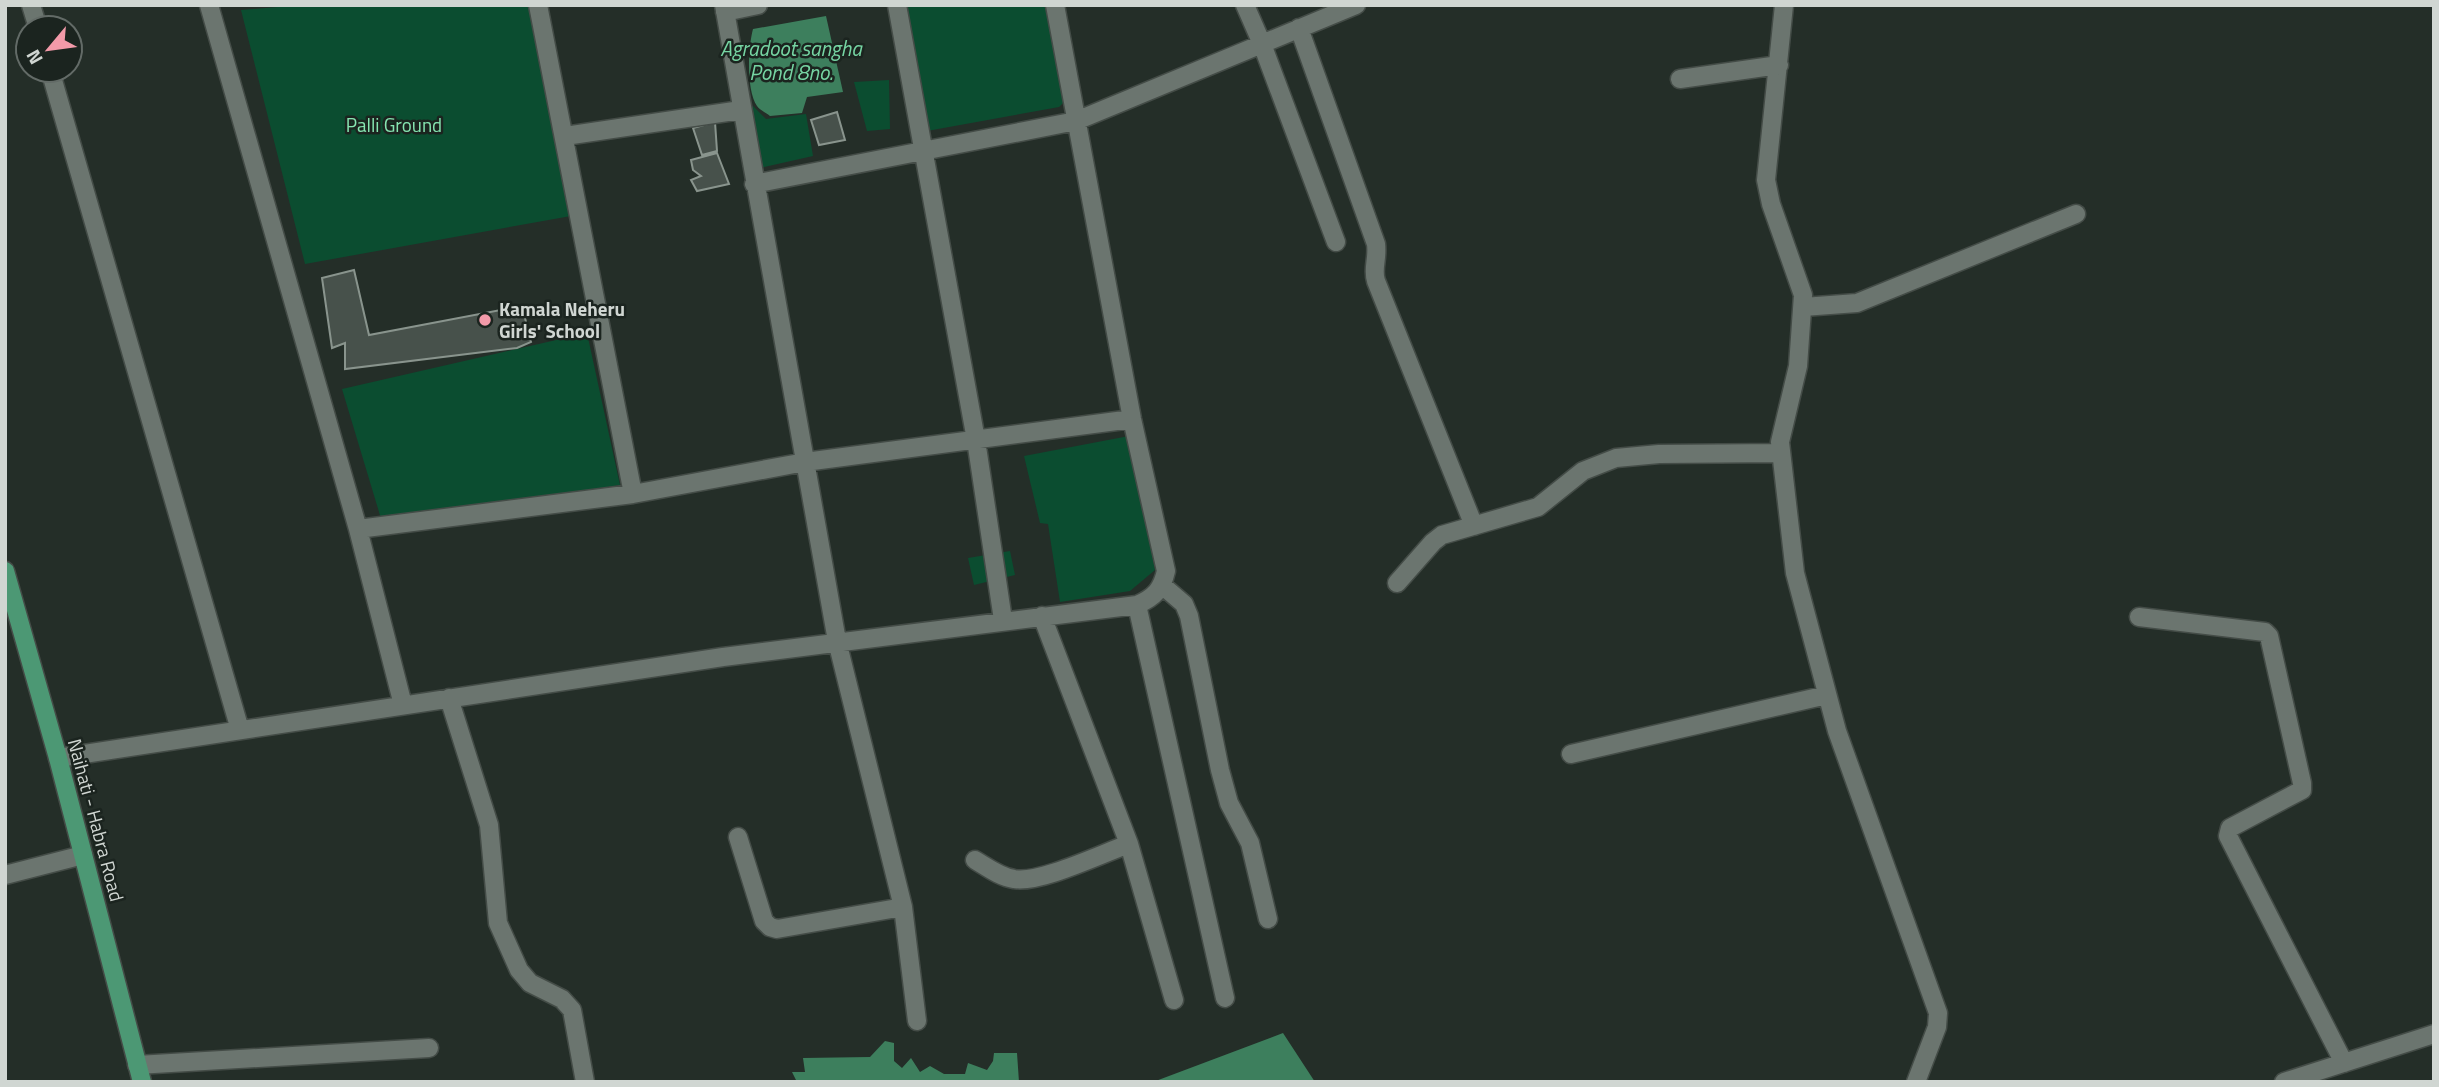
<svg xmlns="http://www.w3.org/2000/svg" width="2439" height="1087" font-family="'Titillium Web',sans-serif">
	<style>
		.green { fill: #0b4d30 }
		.water { fill: #3d7f5d }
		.building { fill: #47514b; stroke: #89948d; stroke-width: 2 }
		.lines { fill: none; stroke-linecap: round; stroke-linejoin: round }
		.minor-casing { stroke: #444c47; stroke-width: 21 }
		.major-casing { stroke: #444c47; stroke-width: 21 }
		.minor { stroke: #6b756f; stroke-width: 18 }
		.major { stroke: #4c9874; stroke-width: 18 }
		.poi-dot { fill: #f39aa9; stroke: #1b241f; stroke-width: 2.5 }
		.labels { text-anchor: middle; stroke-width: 5; stroke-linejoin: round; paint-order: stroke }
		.park-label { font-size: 19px; fill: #86e5b1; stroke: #1b241f }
		.poi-label { font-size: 19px; font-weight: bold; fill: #d0d6d2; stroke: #1b241f; text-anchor: start }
		.street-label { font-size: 19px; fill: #d0d6d2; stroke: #1b241f }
		.water-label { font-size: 21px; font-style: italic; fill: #76d5a3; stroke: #1b241f }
	</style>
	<rect width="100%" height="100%" fill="#242e28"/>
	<path class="green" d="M301,5h235l35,211 -266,48 -64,-254z
		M898,5h154l17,92 -10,10 -143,26z
		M889,80l1,49 -23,2 -13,-49z
		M753,106l13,13 40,-5 7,42 -53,12 -10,-59z
		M587,333l33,152 -238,37 -40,-133z
		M1129,436l26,134 -25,21 -70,11 -12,-78 -8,-1 -16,-67z
		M1010,551l5,24 -41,10 -6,-27z"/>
	<path class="water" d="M826,16l17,76 -36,5 -5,16 -32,3c-4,-3 -10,-6 -13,-10 -11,-17 -9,-58 -4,-77z
		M1283,1033l32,49h-162z
		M885,1041l9,2v18l8,7 9,-10 9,14 10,-6 14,8h21l3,-11 19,7 6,-9 1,-8h23l2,29h-222l-5,-10h13l-2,-14 67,-1z"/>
	<path class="building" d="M837,112l8,28 -26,5 -8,-25z
		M715,122l2,29 -15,4 -9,-27z
		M717,153l12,31 -32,7 -6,-11 10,-4 -8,-6 -2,-10z
		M354,270l15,65 153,-29 9,36 -14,6 -172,21v-26l-13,5 -10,-70z"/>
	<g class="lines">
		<g class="minor-casing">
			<path id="minor" d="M31,5l7,23
				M209,5l149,524 45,176
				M538,5l95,489
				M724,5l113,636 66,266 14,114
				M897,5l79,435 27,180
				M1245,5l17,39 74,198
				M1784,5l-18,175 5,24 32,91 -5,71 -18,76 15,131 42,158 101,282 -1,14 -21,55
				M725,12l33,-7
				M1299,28l77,216c2,15 -4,25 0,37l98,245
				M50,70l190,660
				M1680,79l99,-14
				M565,136l176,-26
				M754,184l322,-63 280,-116
				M1803,307l54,-4 219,-89
				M358,529l275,-35 172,-32 327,-43
				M1397,583l36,-41 9,-7 96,-28 45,-36 33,-13 43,-4 122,-1
				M1163,586l21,18 5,12 31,154 9,33 21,40 18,76
				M1137,605l88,393
				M1042,616l87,228 45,156
				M2139,617l126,15 4,4 33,147v7l-72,38 -2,8 116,227
				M449,698l40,127 9,98 21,47 11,13 32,16 10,11 13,72
				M1571,754l256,-59
				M58,758l665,-101 414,-52c18,-8 25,-16 29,-34l-34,-152 -77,-414
				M738,837l26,84 6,6 7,2 126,-22
				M975,860c12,7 25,17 39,19 25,5 89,-26 115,-35
				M5,875l78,-20
				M137,1065l292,-17
				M2284,1082l150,-48"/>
		</g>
		<g class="major-casing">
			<path id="major" d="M5,571l53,187 84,324"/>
		</g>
		<use href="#minor" class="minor"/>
		<use href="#major" class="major"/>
	</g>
	<circle class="poi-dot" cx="485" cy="320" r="7"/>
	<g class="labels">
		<g class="park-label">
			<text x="394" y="132">Palli Ground</text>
		</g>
		<g class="poi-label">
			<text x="499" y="316">Kamala Neheru<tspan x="499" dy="22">Girls' School</tspan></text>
		</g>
		<g class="street-label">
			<text transform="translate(96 820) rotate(75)" y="7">Naihati - Habra Road</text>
		</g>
		<g class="water-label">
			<text x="791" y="56">Agradoot sangha<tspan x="791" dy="24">Pond 8no.</tspan></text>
		</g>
	</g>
	<rect width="2439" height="1087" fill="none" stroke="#d0d6d2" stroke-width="14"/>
	<g transform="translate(49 49) rotate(241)"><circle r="33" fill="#1b241f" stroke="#636b67" stroke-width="2"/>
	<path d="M0-5L12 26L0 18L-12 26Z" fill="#f39aa9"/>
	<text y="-10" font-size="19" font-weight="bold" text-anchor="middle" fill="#d0d6d2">N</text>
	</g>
</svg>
